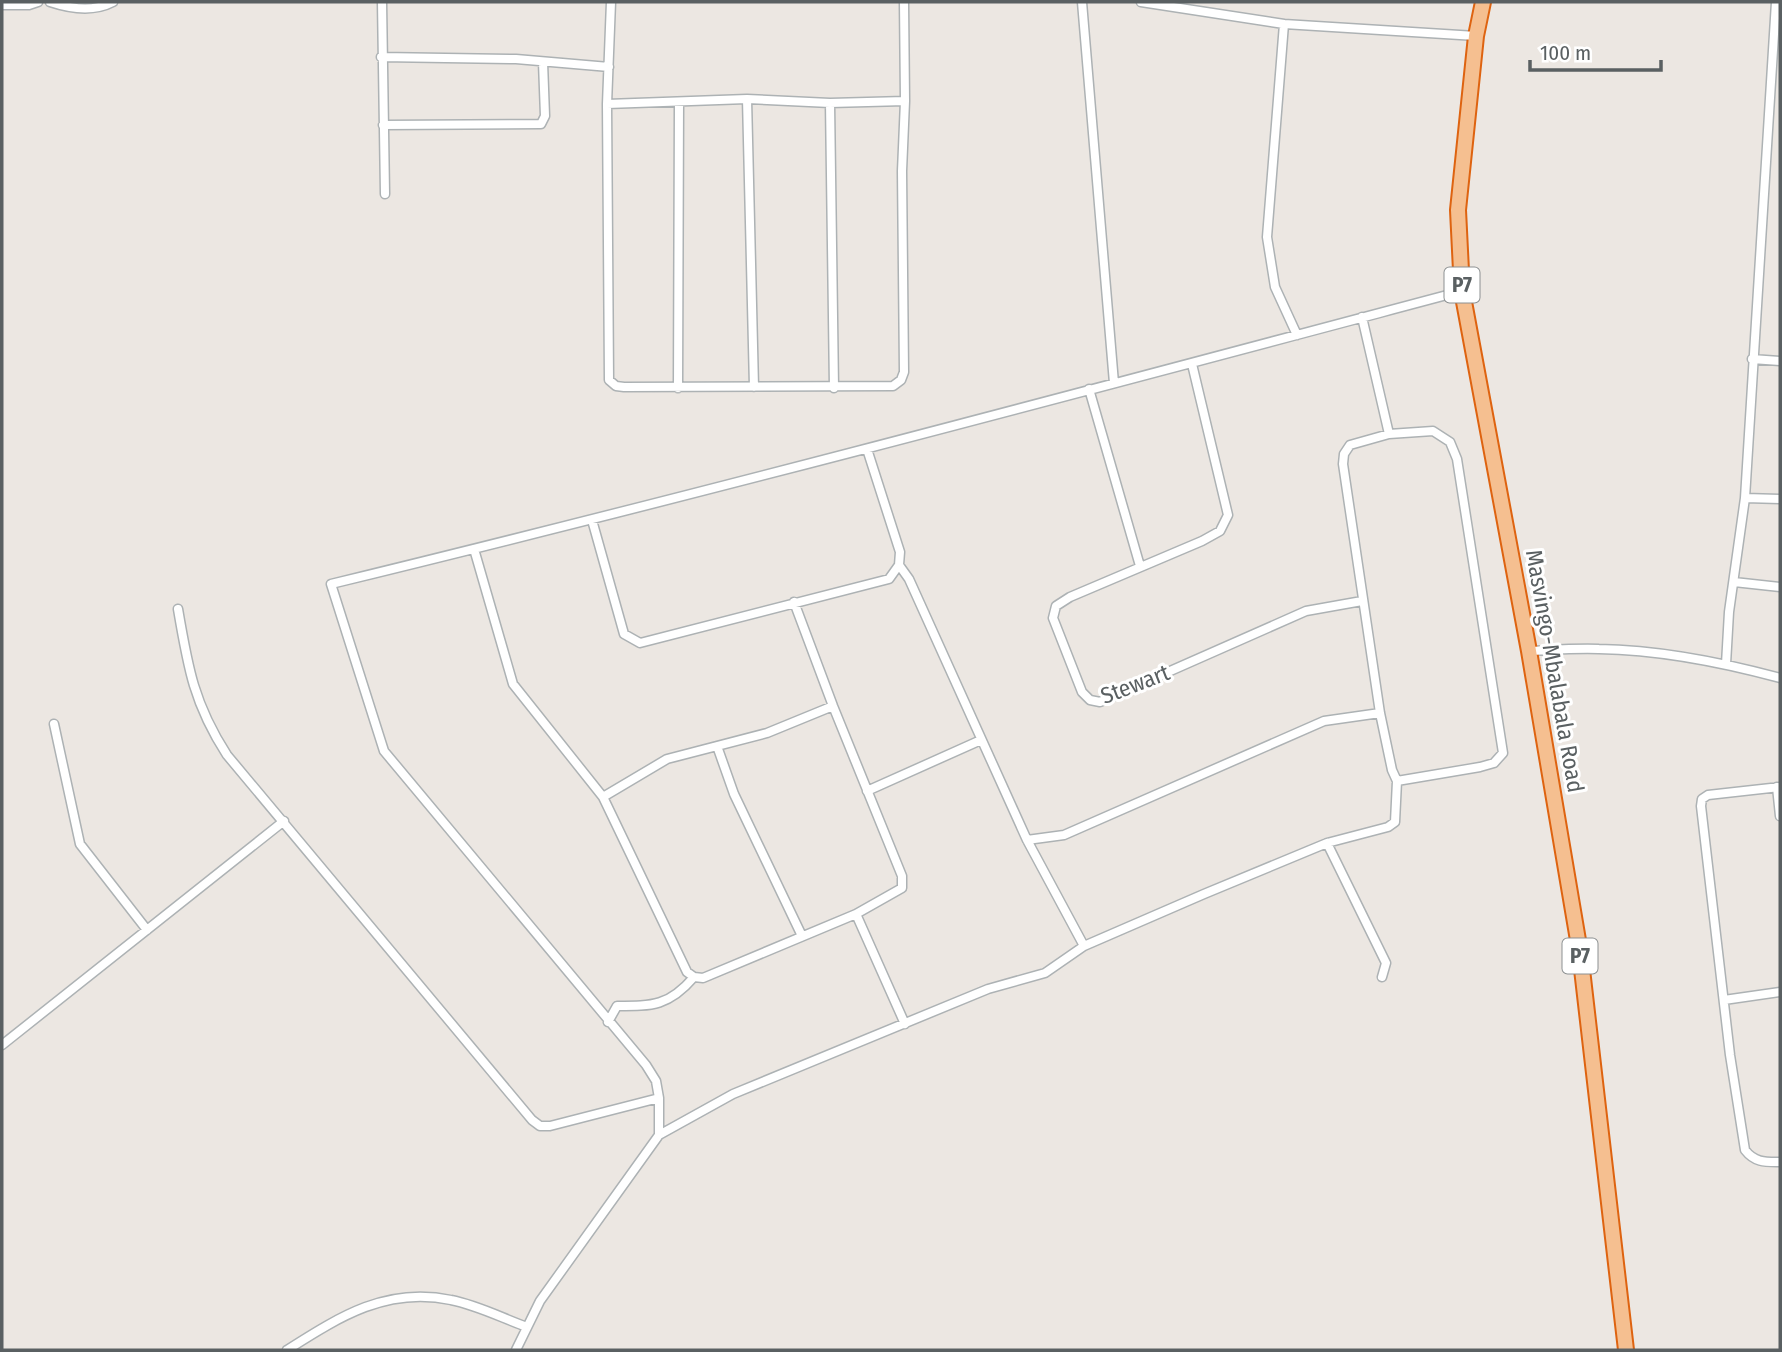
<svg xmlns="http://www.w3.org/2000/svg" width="1782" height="1352" font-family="'Fira Sans Condensed',sans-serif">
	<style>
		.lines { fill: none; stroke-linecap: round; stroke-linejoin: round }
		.street-casing { stroke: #adb2b4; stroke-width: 11 }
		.highway-casing { stroke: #de6310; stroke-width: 18 }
		.street { stroke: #fff; stroke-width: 8 }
		.highway { stroke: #f5bf90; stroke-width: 14 }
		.labels { text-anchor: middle; stroke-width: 6; stroke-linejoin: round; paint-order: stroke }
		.shield { fill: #fff; stroke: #8c9091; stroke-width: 2 }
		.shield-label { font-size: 21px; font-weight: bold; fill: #5a6062 }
		.street-label { font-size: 23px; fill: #5a6062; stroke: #fff }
	</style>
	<rect width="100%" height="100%" fill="#ece7e2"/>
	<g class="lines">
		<g class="street-casing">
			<path id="street" d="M50,2c21,7 44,10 63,0
				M382,2l3,192
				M611,2l-4,102 2,276 7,6 8,1 269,-1 8,-6 3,-8 -2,-201 3,-70 -1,-99
				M1082,2l32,381
				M1141,2l143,22
				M2,5h27l9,-3
				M381,57l135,2 93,8
				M747,99l7,288
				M830,103l4,285
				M607,104l140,-5 83,4 75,-2
				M383,125l158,-1 4,-8 -2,-54
				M1362,317l27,117
				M1297,335l-22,-48 -8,-50 17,-213 192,12
				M1752,359l28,2
				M1192,364l36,151 -8,16 -18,10 -132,56 -14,9 -3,12 29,74 8,8 10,2 206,-91 56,-10
				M678,388l1,-286
				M1089,389l51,177
				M1433,431l17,11 7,17 46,294 -9,10 -14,4 -83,14 -5,-11 -12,-57 -37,-249 1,-10 6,-9 39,-11z
				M1745,498l35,1
				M592,520l32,114 16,9 249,-64 10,-14 1,-13 -33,-103
				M474,549l39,135 90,113 64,-38 100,-26 66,-27
				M899,565l10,14 118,261 57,106
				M1734,582l46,5
				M178,609c10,59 16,95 49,146l305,365 8,6h10l109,-28
				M1529,651c23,-1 47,-3 70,-2 61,1 122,13 181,29
				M1726,664l3,-52 16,-114 31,-496
				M54,724l26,120 67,86
				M717,746l17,48 68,142
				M1777,787l3,29
				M1780,787l-72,8 -6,4 -1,7 29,249 15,95c10,13 21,12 35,12
				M867,791l114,-51
				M603,797l84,175 7,5 9,1 153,-64 46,-26v-12l-69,-170 -39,-104
				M1027,840l37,-5 260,-114 56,-8
				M1327,843l59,120 -4,14
				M856,914l49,110
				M1724,1000l56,-8
				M608,1022l9,-16c36,0 52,0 77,-29
				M2,1045l282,-224
				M659,1135l74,-41 255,-105 57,-16 39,-27 120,-52 123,-51 61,-16 7,-5 2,-41
				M287,1350c52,-33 100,-64 164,-50 26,5 51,18 76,27
				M516,1350l24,-49 119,-166v-37l-3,-17 -10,-16 -262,-314 -53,-167c378,-92 755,-193 1131,-293"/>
		</g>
		<g class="highway-casing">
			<path id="highway" d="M1483,2l-7,34 -18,174 4,81 67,360 51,301 46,398"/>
		</g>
		<use href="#street" class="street"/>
		<use href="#highway" class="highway"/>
	</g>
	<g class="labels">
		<g class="shield">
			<rect x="1444.5" y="267.5" width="35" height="35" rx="5"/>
			<rect x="1562.5" y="938.5" width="35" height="35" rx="5"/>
		</g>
		<g class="shield-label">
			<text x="1462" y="292">P7</text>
			<text x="1580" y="963">P7</text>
		</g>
		<g class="street-label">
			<text transform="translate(1555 671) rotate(80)" y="8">Masvingo-Mbalabala Road</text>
			<text transform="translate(1135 684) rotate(-21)" y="8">Stewart</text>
		</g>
	</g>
	<rect width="1782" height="1352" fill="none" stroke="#5a6062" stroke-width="7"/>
	<path d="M1530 60v10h131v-10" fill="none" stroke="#5a6062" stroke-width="3.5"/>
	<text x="1540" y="60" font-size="21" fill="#5a6062" stroke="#ffffff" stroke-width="5" paint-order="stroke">100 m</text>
</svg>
